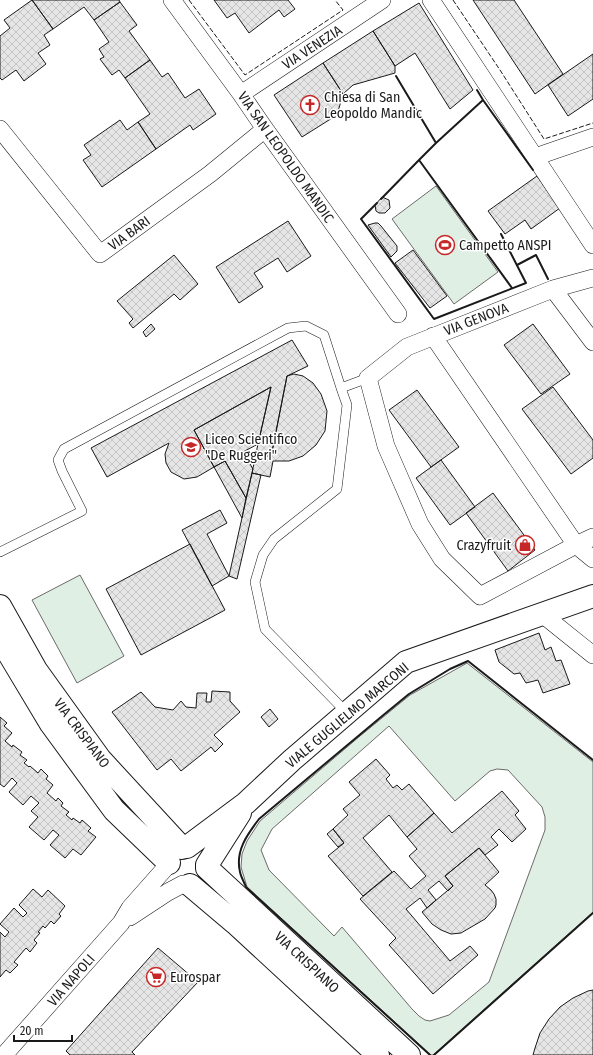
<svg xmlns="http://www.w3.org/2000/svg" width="593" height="1055" font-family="'Fira Sans Condensed',sans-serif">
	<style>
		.grass { fill: #e0efe3; stroke: #6a6a6a; fill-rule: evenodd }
		.building { fill: url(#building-cross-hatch); stroke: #1a1a1a }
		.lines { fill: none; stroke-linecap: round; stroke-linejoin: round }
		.service-casing { stroke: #1a1a1a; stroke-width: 10 }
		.minor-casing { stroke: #1a1a1a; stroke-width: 18 }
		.tertiary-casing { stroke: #1a1a1a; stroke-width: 24 }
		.primary-casing { stroke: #1a1a1a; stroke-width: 24 }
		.service { stroke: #fff; stroke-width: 9 }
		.minor { stroke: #fff; stroke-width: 17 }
		.tertiary { stroke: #fff; stroke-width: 22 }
		.primary { stroke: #fff; stroke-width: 22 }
		.fence { stroke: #1a1a1a; stroke-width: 1; stroke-dasharray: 5 2; stroke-linecap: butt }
		.wall { stroke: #1a1a1a; stroke-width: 2 }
		.labels { text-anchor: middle; stroke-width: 3; stroke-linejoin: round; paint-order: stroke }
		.street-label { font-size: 14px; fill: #1a1a1a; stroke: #fff }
		.poi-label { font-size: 14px; fill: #1a1a1a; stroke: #fff; text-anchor: start }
	</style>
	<defs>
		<pattern id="building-cross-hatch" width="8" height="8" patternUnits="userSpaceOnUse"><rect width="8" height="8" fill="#e6e6e6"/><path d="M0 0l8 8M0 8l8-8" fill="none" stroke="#c5c5c5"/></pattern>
	</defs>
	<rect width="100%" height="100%" fill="#fff"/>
	<path class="grass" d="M436,186l62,86 -44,32 -62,-85z
		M80,575l44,81 -47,27 -45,-83z
		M467,663l126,99v150l-160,143h-2l-184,-168 -6,-20 1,-13 5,-13 13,-20 100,-85 50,-41zM389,726l66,75 35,-30 7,-2 11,1 34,37 3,10v13l-56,152 -40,33 -19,6 -5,-1 -6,-4 -7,-7 -70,-82 -8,9 -65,-66 -8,-20 11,-21z"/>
	<path class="building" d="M32,0l21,29 -9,6 6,10 -12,8 8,11 -22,17 -8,-11 -14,10 -2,-2v-42l10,-8 -6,-8z
		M32,0h87l1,2 -26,18 -10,-13 -31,22z
		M214,0h74l7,9 -11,8 -5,-7 -30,23 -14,-20 -8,5z
		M473,0h41l49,74 -28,20z
		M120,2l17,23 -8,6 21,29 -25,18 -6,-8 -7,5 -12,-16 4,-2 -5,-8 10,-7 -15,-22z
		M419,3l54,87 -23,19 -35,-56 -20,13 -22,-35z
		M373,31l22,35v7l-42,12 -10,9 -20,-31z
		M593,54v45l-25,17 -20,-31z
		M150,60l12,17 6,-4 17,25 14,-9 17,25 -23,16 -3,-5 -34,24 -18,-27 12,-8 -25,-36z
		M323,63l20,31 -6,21 -35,22 -28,-42z
		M120,120l7,10 11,-8 18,27 -54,38 -19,-27 8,-5 -7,-10z
		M537,176l23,32 -29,21 -6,-9 -20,14 -17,-23z
		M382,197l7,3 1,8 -5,5h-6l-3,-2 -1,-6z
		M288,221l23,35 -24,16 -9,-14 -24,15 9,14 -24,16 -23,-36z
		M375,223h3l3,3 16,20v5l-6,6 -23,-32z
		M413,250l34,46 -17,12 -35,-45z
		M174,255l24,29 -18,16 -6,-6 -41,34 -4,-5 4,-4 -16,-18z
		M151,324l4,5 -9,8 -3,-5z
		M533,324l37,50 -29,20 -37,-49z
		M292,340l16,26 -21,10 -16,81 -15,-4 15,-66 -77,43 20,37 -17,10 -13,2 -13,-7 -5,-9 -1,-9 4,-11 -62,34 -16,-29z
		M294,374l9,2 10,7 8,11 6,17 -2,20 -9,14 -13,11 -14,5h-16l-3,16 -18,-4 4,-20 15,4 16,-81z
		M271,387l-13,57 -15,8 10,17 -7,29 -21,-37 -11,6 -20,-37z
		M553,387l40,53v18l-22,16 -49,-65z
		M417,390l42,57 -28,20 -42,-57z
		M441,460l34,47 -25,18 -34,-47z
		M225,461l21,37 -4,20 -28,-51z
		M252,473l9,2 -24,104 -8,-3z
		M493,493l42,57 -27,21 -42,-58z
		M220,510l7,13 -20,11 22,42 -17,10 -30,-56z
		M190,544l35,66 -84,45 -35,-66z
		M539,633l6,17 6,-3 5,14 5,-1 9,24 -27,9 -5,-13 -12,3 -6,-10 -6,1 -15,-12 -4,-12z
		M212,691l18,1v9l10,11 -26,23 9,9 -8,8 -4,-5 -30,24 -10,-12 -14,11 -45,-58 29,-20 14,15 18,3 8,-9 5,6 10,1 1,-15h10l-1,9h5z
		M270,709l8,10 -9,8 -8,-10z
		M0,717l7,6 -3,3 8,7 -7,8 7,6 1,-2 9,7 -2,3 7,5 -3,3 5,4 1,-1 8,7 3,-4 7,7 -2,3 7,6 -6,8 9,8 2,-3 5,5 -2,3 8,6 -3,3 6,5 1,-2 7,5 2,-3 9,8 -3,3 8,6 -15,18 -8,-6 -8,9 -15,-13 9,-10 -6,-5 -9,10 -15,-13 9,-10 -7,-6 8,-8 -8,-7 -8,9 -14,-13 8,-9 -5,-5 -8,9 -4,-3z
		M376,759l14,16 -4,4 7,9 4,-3 5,5 7,-6 25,29 -27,24 -18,-22 -26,23 29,34 -29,24 -35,-40 16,-13 -11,-14 15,-14 -5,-6 17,-14 -11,-13z
		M502,791l17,20 -4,4 11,14 -14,13 -13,-13 -8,8 7,8 -13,10 -6,-7 -34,28 8,10 -5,5 -9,-10 -11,9 8,10 -9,8 -7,-10 -14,11 44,52 20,-15 8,9 -45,39 -44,-49 7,-7 -36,-39 34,-28 17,18 15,-13 -17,-20 8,-7 -10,-12 27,-24 18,20z
		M333,829l11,14 -6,4 -11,-13z
		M479,848l20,24 -14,13 6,5 3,4 2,5v6l-1,3 -10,11 -24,14 -10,1 -10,-4 -9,-6 -10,-12 31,-26 -8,-10z
		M33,889l9,8 6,-7 17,16 -6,8 2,2 -7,8 -3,-3 -6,7 -2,-2 -5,6 2,1 -6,7 3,3 -7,9 -4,-4 -12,14 4,3 -8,8 -4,-3 -6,7v-45l5,5 4,-5 -9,-8 14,-16 9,9 4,-4 -8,-8z
		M158,948l40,34 -66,70 3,3h-65l-4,-4z
		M593,990v65h-60l2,-7 5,-15 9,-14 11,-12 13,-9 15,-7z"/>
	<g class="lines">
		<g class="service-casing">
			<path id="service" d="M0,552l82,-41 -20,-40 -4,-11 6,-11 224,-121 18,-2 18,9 17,53
				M347,713l-82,-84 -10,-47 8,-27 11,-16 63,-50 10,-84 -6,-17 27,-10"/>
		</g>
		<g class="minor-casing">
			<path id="minor" d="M172,0l69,94 24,35 133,185
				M431,0l162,245
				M241,94l141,-94
				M0,129l100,125 110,-80 55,-45
				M535,157l58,-20
				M593,278l-40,11 -146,58 -39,31 18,68 34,78 22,35 38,37 96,-51 17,-8
				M553,289l40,53
				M433,336l143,209 17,14
				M542,614l51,41
				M130,917l38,-25 15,-8
				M4,1055l117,-132 9,-15 38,-43"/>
		</g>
		<g class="tertiary-casing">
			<path id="tertiary" d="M187,847l59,-44 46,-43 114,-98 187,-66
				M207,865l33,-52"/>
		</g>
		<g class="primary-casing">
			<path id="primary" d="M0,606l36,64 64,89 82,89
				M0,639l51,85 63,86 55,53
				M207,868l202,187
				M190,885l45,38 143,132"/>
		</g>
		<use href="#service" class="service"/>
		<use href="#minor" class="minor"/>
		<use href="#tertiary" class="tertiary"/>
		<use href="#primary" class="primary"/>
		<path class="fence" d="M189,0l56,75 98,-65 -8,-10
			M453,0l47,70 44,69 49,-16"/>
		<path class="wall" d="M396,76l40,67 47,-43 -6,-10
			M483,100l50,70
			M419,160l17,-17
			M381,199l38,-39 93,128
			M377,203l-16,16 73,100 92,-36 -25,-49
			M517,265l19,-10 12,24
			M430,1055l-184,-168c-2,-5 -5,-10 -6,-15 -5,-21 7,-37 19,-53l122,-102 28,-23 41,-25 18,-8 125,99
			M434,1055l159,-142"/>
	</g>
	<defs>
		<g id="church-ring" transform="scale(1)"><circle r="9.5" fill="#fff" stroke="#c62828" stroke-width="1.5"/><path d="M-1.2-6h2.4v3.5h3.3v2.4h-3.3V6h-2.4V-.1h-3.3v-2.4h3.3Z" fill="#c62828"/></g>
		<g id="stadium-ring" transform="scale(1)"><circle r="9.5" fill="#fff" stroke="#c62828" stroke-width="1.5"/><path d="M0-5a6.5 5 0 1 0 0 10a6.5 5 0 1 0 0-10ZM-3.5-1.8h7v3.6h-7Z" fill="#c62828"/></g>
		<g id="school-ring" transform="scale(1)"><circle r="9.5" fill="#fff" stroke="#c62828" stroke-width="1.5"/><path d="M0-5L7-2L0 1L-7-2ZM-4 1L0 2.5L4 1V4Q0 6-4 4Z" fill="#c62828"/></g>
		<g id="shop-ring" transform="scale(1)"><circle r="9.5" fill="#fff" stroke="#c62828" stroke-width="1.5"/><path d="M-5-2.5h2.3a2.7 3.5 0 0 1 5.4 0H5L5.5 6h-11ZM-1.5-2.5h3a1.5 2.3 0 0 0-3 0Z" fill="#c62828"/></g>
		<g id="supermarket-ring" transform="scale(1)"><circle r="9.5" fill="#fff" stroke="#c62828" stroke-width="1.5"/><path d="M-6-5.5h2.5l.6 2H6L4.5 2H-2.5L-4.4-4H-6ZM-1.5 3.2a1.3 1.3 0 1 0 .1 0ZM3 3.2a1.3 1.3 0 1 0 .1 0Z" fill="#c62828"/></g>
	</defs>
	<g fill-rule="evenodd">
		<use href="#church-ring" x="310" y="105"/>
		<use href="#stadium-ring" x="445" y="245"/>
		<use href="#school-ring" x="191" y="447"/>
		<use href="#shop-ring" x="525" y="545"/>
		<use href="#supermarket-ring" x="156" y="977"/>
	</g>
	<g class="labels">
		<g class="street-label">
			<text transform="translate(312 47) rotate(-33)" y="5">VIA VENEZIA</text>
			<text transform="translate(286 157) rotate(55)" y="5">VIA SAN LEOPOLDO MANDIC</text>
			<text transform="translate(129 233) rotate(-36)" y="5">VIA BARI</text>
			<text transform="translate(476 319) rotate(-21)" y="5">VIA GENOVA</text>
			<text transform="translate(347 715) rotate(-40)" y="5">VIALE GUGLIELMO MARCONI</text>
			<text transform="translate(82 733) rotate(53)" y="5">VIA CRISPIANO</text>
			<text transform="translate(307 962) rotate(43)" y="5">VIA CRISPIANO</text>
			<text transform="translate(71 980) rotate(-49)" y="5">VIA NAPOLI</text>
		</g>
		<g class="poi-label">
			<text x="324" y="102">Chiesa di San<tspan x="324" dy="16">Leopoldo Mandic</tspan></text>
			<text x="459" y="250">Campetto ANSPI</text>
			<text x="205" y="444">Liceo Scientifico<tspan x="205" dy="16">"De Ruggeri"</tspan></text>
			<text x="511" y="550" text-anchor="end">Crazyfruit</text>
			<text x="170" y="982">Eurospar</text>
		</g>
	</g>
	<path d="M14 1035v6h58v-6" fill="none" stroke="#1a1a1a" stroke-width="2"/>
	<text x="20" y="1035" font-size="12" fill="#1a1a1a" stroke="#ffffff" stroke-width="3" paint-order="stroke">20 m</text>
</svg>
